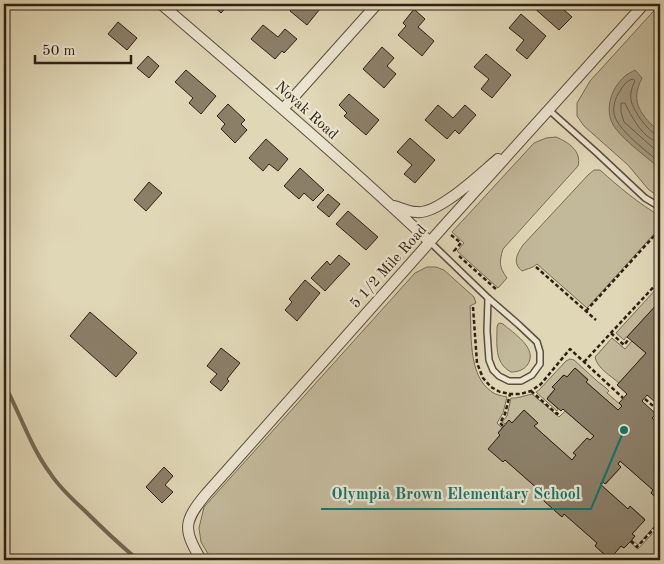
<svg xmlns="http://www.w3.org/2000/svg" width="664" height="564" font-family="'Old Standard TT',serif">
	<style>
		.green { fill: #c2b89a; stroke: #786c56 }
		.water { fill: #a4997f; stroke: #756954 }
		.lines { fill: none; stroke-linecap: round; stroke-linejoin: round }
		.shore { stroke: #6a5c49; stroke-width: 1 }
		.stream { stroke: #756954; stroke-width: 4 }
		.building { fill: #8b7f68; stroke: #2f2013 }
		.lane-casing { stroke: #5b4e3c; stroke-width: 8 }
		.street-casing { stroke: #5b4e3c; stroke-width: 12 }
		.path { stroke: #2f2013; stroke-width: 2.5; stroke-dasharray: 4 2.5; stroke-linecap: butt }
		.lane { stroke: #ebe5d0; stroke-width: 5 }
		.street { stroke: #ebe5d0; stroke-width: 10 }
		.labels { text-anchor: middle; stroke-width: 4.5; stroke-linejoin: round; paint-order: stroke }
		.street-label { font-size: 15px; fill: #2f2013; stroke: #ebe5d0 }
		.leader { fill: none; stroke: #0f766e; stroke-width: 2 }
		.callout-dot { fill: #0f766e; stroke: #ebe5d0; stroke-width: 2 }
		.callout-label { font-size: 16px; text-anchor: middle; font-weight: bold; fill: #0f766e; stroke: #ebe5d0; stroke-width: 4.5; stroke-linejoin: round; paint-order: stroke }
	</style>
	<rect width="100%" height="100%" fill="#e0d7b6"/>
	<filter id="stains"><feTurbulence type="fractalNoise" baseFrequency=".004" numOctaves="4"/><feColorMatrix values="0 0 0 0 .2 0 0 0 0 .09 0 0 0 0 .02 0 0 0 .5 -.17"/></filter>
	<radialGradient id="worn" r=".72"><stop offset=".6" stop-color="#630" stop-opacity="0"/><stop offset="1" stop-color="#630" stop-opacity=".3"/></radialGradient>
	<path class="green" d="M660,4v194l-12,-9 -20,-24 -44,-39 -7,-10v-13l13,-22z
		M556,137c12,5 26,14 22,29l-75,83c-4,13 -4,18 4,29l-9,10 -41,-37 7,-8 -12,-11 82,-89 12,-5z
		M594,170h6c19,17 38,33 60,46v30h-1l-3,-8 1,-1 -3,-3 -67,74 -50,-44 -4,3 -11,4c-10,-8 -5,-17 1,-26l65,-70z
		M427,267h9l8,3 30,27 2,6 -6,3c2,27 -3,69 22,86 4,3 10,4 15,5l-4,16 -6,10 5,5 -4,5 2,2 -11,14 14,13 2,-2 42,37 -3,4 18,16 2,-3 33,29 -2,3 14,13 12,-13 3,2 6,-6 8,7 22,-24v35h-447l-2,-1 -10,-17 -2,-14 5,-21 211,-234z
		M657,288l3,3v10l-33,36h-1l-2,3 -8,-7z
		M500,323l3,1c10,9 35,24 25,40 -4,6 -10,8 -17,8 -17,-9 -14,-28 -14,-45l1,-3z
		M612,338l13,11 7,-8 14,12 -27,30c-8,-7 -22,-15 -24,-26z
		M570,359l4,1 23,21 9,7 3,3 -2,2 15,13 -4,4 -32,-28 2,-3 -13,-11 -8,9 -4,-2 -10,12 2,2 -8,9 11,11 -1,2 -21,-19 3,-2 27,-29z
		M532,394l27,23 6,-6 29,25 -4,4 -3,-2 -13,15 2,2 -4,5 -38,-34 3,-4 -13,-12 -12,13 -3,-2 -4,3 -3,-2 5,-6 4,-18h5z
		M620,461l33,29 -2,3 9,8v19l-22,25 -6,-5 3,-4 -3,-2 13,-15 -14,-12 -3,2 -28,-25 3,-2 3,2 15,-17 -3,-3z"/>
	<path class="water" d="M635,70l7,8c-13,26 0,37 18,55v35l-3,-2c-13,-11 -31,-24 -41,-37 -13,-16 -6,-40 9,-53 2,-2 7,-4 10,-6z"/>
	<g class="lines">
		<path class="shore" d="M660,136c-10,-1 -27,-25 -29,-36 -1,-6 1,-14 4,-19l-2,-2c-6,1 -10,7 -13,12 -5,7 -7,15 -6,23 3,15 34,39 46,48
			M660,142c-16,-1 -29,-26 -35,-39h-4v9l3,10 36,32"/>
		<path class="stream" d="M4,384c16,29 26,62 46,89 9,14 22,26 34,37 17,17 35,34 54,50"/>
	</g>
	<path class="building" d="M211,4h18l-8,9z
		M296,4h28l-17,21 -17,-14z
		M446,4h12l-5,6z
		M537,4h31l-5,5 9,8 -13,13 -26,-23z
		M414,9l11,10 -7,8 16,14 -12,15 -24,-21 8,-9 -3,-3z
		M521,14l25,22 -19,23 -11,-9 8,-10 -15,-12z
		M118,22l19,16 -10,12 -19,-16z
		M263,25l15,12 7,-8 12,10 -13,14 -2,-2 -7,8 -24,-20z
		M382,47l12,11 -7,8 9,8 -12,14 -21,-19z
		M486,54l25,21 -19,23 -11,-9 8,-10 -15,-12z
		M148,56l11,10 -10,12 -12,-10z
		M186,70l30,26 -15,18 -12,-11 4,-5 -18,-16z
		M349,94l30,26 -13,15 -22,-19 3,-3 -8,-8z
		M228,104l17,16 -4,4 6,6 -12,13 -14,-14 4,-5 -8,-8z
		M438,105l15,13 12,-13 11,10 -17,19 -4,-4 -8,9 -22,-19z
		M410,138l25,22 -20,23 -11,-9 8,-9 -15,-13z
		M266,139l22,20 -10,12 -9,-7 -6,7 -14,-13z
		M300,168l24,22 -11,11 -9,-8 -5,6 -15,-13z
		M149,182l13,11 -16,18 -12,-11z
		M328,194l12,10 -11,13 -12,-10z
		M348,211l30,26 -12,13 -30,-26z
		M339,255l11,9 -25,27 -14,-13 16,-17 3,4z
		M305,280l15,13 -23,28 -12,-11 7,-8 -3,-3z
		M660,301v96l-5,5 -8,-7 -5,6 14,13 -4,4 8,7v76l-9,-8 2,-3 -33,-29 -2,3 3,3 -16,17 -2,-2 -3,2 28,25 2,-3 15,14 -13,14 3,2 -5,6 -6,6 -3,-2 -11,13 -15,-13 2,-3 -33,-29 -2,3 -18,-16 3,-4 -42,-37 -2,2 -15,-13 12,-14 -2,-2 11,-13 3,3 12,-13 14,13 -4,3 38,34 4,-5 -3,-2 14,-15 3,2 4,-4 -31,-27 -2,2 -14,-12 8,-10 -3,-2 12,-12 3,2 8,-9 13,12 -2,2 32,28 4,-4 -3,-3 8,-9 -10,-9 29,-32 -19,-16z
		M90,312l47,41 -21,24 -46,-41z
		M221,348l19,15 -13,16 2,2 -8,10 -11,-9 7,-8 -10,-8z
		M164,467l9,9 -8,9 8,7 -11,11 -16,-16z"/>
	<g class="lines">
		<g class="lane-casing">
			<path id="lane" d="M549,110l48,43 48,45 15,9
				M430,242l58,56 31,27 18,17 3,10v12l-8,11 -11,6h-12l-10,-5 -6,-6 -4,-10 -2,-29 1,-33"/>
		</g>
		<g class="street-casing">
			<path id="street" d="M161,4c91,78 182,156 269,238
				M283,109l94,-105
				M394,206c7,2 15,6 23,6 21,3 64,-39 81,-53
				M201,560c-18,-31 -18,-38 5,-66l237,-267 201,-223"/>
		</g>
		<path class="path" d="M451,235l10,8 -7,8 1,1
			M459,256l38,34
			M536,267l60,53
			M473,307l4,56 6,15 8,9 9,5 10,2h10l11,-3 10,-7 29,-35 53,49
			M586,311l68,-75
			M611,333l13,12 5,-6
			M584,362l76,-82
			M531,391l26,23 3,-3
			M645,399l15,13
			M503,426l-3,-3 5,-9 5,-20
			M631,541l6,6 23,-25"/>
		<use href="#lane" class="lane"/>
		<use href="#street" class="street"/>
	</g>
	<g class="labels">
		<g class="street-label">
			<text transform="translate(307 110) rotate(42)" y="5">Novak Road</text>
			<text transform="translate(388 266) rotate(-48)" y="5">5 1/2 Mile Road</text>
		</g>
	</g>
	<path class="leader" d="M624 430L591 509H321"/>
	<circle class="callout-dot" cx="624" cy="430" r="5"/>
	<g class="callout-label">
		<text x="456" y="499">Olympia Brown Elementary School</text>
	</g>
	<rect width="664" height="564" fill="none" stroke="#e0d7b6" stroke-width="20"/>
	<rect x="5" y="5" width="654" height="554" fill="none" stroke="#2f2013" stroke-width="2.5"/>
	<rect x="10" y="10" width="644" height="544" fill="none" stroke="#2f2013"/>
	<path d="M35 55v8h96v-8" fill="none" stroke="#2f2013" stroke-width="2.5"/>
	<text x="42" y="55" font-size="15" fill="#2f2013" stroke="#ebe5d0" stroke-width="4" paint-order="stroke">50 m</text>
	<rect width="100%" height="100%" filter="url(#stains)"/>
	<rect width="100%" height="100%" fill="url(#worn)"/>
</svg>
